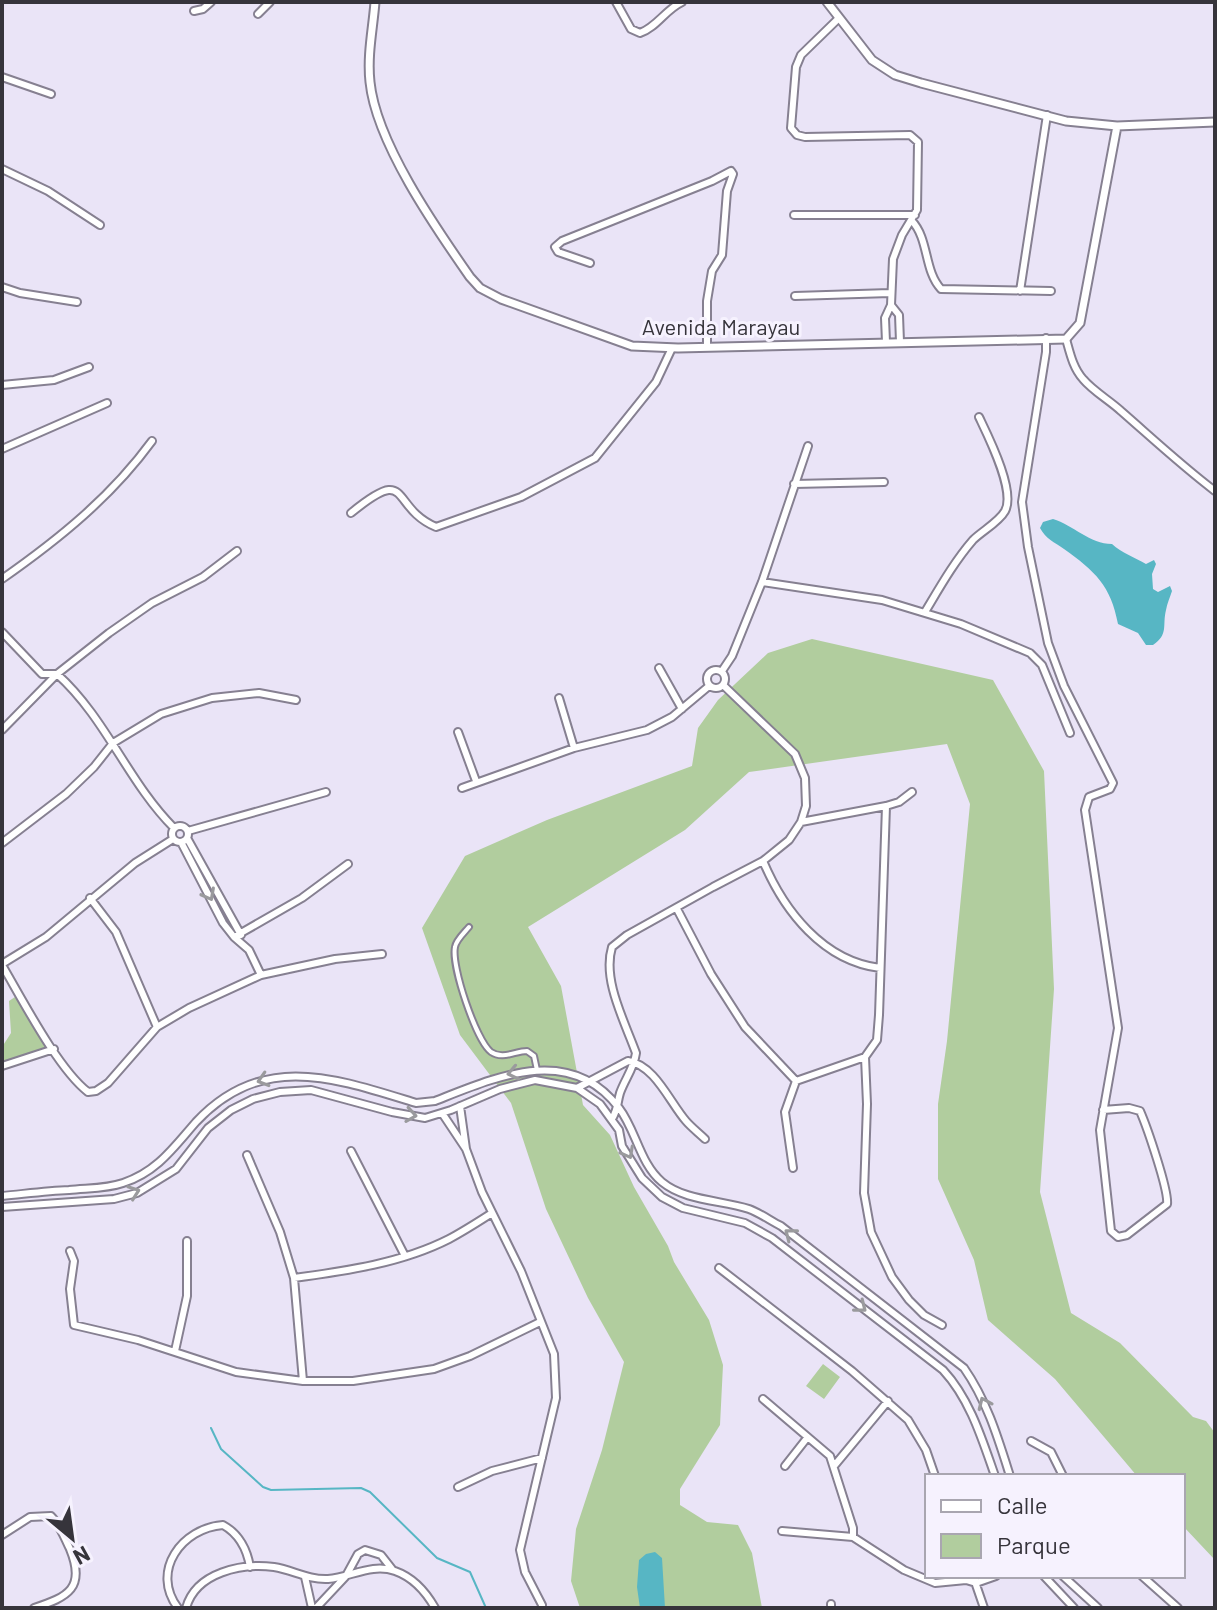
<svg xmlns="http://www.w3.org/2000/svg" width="1217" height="1610" font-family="Barlow,sans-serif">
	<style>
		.green { fill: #b1cd9e }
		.water { fill: #57b6c4 }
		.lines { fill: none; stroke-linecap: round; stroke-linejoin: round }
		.stream { stroke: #57b6c4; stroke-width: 2 }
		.pedestrian-casing { stroke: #868091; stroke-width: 8 }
		.minor-casing { stroke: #868091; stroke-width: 10 }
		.tertiary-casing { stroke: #868091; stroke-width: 11 }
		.pedestrian { stroke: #fff; stroke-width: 4 }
		.minor { stroke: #fff; stroke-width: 6 }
		.tertiary { stroke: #fff; stroke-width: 7 }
		.oneway { stroke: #9a9a9d }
		.labels { text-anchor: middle; stroke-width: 6; stroke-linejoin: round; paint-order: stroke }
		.street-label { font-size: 22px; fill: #36343b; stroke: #f6f2fe }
	</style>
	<rect width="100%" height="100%" fill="#eae4f7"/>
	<path class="green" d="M812,639l181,41 51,91 10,218 -14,203 31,121 49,30 73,74 13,4 9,12v127l-32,-34v-50h-46l-82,-97 -67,-59 -14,-60 -36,-81v-75l9,-63 23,-237 -23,-60 -198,28 -64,58 -157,97 33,59 22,119 27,30 24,52 34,59 6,16 35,58 14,45 -3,60 -40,64v16l27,17 31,3 14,28 10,55h-182l-9,-27 5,-52 26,-79 22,-88 -36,-64 -42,-89 -35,-106 -51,-68 -38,-107 43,-72 82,-36 145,-54 6,-38 20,-28 50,-47z
		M15,997l32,50 -45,16v-16l9,-14 -2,-32z
		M823,1364l17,13 -16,22 -18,-13z"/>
	<path class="water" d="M1053,519c20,6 37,25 59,25 10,9 22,13 34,20l8,-4 2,4 -4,10 1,15 5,3 12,-6 2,5c-2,6 -5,13 -6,19 -4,16 3,24 -13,35h-7l-8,-12 -20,-9c-7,-38 -23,-53 -54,-75 -10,-7 -18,-10 -24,-21l3,-6z
		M655,1552l7,6 3,50h-25l-3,-21 2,-27 7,-6z"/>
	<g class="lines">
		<path class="stream" d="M211,1428l10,21 42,38 8,3 90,-2 9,4 67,66 33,14 16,36"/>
		<g class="pedestrian-casing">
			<path id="pedestrian" d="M469,927c-5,6 -13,13 -14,20 -4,19 21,93 36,105 12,8 24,-1 36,-1l7,5 3,14"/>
		</g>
		<g class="minor-casing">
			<path id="minor" d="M616,2l15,27 9,4c17,-6 25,-23 42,-31
				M194,11l9,-2 8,-7
				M258,14l12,-12
				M839,18l-38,37 -5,12 -5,61 6,7 8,2 105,-2 8,7 -1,68 -15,25 -9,24 -2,46 -6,13 1,24
				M2,77l49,17
				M2,169l46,22 52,34
				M794,215h121
				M912,221c17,18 12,50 29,68l110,2
				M590,263l-32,-11 -3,-5 7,-6 150,-60 19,-10 2,3 -6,17 -5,64 -10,16 -5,30v46
				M2,287l18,6 57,9
				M1020,291l27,-176
				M795,296l95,-3
				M891,305l8,10 1,27
				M1046,338v14l-24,150 6,45 20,96 16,43 49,97 -3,6 -21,8 -4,13 33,218 -18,102 11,101 7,6 9,-2 40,-31c2,-13 -20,-77 -27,-93l-11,-3 -26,2
				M1066,339c4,14 7,29 17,40 10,12 26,21 38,32 31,27 61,55 94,80
				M2,385l52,-5 35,-13
				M2,449l105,-46
				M794,484l90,-2
				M351,513c61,-50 38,-6 85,14l85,-30 74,-39 61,-76 16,-34
				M2,579c57,-40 109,-82 150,-138
				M762,582l120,18 79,24 69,29 12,12 28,68
				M925,612c15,-25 29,-50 48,-72 9,-9 26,-18 32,-29 11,-20 -17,-75 -26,-94
				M2,632l40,42h15c49,44 71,108 117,154
				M659,668l23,41
				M707 679a9 9 0 1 1 18 0a9 9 0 1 1-18 0Z
				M722,671l10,-15 30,-74 46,-136
				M559,698l15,50
				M2,730l55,-56 52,-41 43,-30 51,-26 34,-26
				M458,732l18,49
				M462,788l112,-40 73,-18 25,-13 37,-31
				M886,806l-7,209 -2,25 -12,17 2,47 -3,89 7,39 21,45 17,23 15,15 18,10
				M801,822l85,-16 13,-4 13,-10
				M172 834a8 8 0 1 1 16 0a8 8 0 1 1-16 0Z
				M188,831l138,-39
				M187,838l54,97
				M181,842l42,81 11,14 15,13 12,25
				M2,843l64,-49 28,-27 19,-24 48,-29 51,-16 47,-5 37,7
				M763,861c21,50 60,100 117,107
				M90,898l26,34 41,95
				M677,909l34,65 34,53 51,54 69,-24
				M234,937l68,-39 46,-34
				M2,964l44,-27 89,-74 38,-24
				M2,965c20,34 56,104 86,127l8,-1 12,-8 49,-56 32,-19 72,-33 74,-16 47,-5
				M2,1066l52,-17
				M577,1088l51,-27c27,4 42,42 58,60 6,7 13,12 19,18
				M460,1106l6,43 16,43 39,79 33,83 2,44 -36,152 5,22 17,33
				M442,1113l24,36
				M612,1119c6,-10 5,-16 8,-26 5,-14 14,-25 16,-40 -11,-31 -34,-73 -24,-106l15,-12 86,-48 50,-26 26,-21 12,-18 5,-16 -1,-28 -10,-24 -72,-69
				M351,1151l54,105
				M247,1155l33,77 14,46 9,103
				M793,1168l-8,-56 11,-31
				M2,1196c22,-2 44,-5 67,-6 17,-2 37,-1 54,-7 34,-11 51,-36 73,-61 66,-71 139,-44 220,-19l19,-2c61,-24 135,-58 184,7 17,22 21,56 43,74 23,19 59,18 87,27 11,4 22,12 32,17l183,142c23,33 34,70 46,108
				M2,1207l112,-8 23,-6 39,-24 32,-41 23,-18 22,-11 27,-7 31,-2 81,22 33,6 26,-8 49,-21 35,-9 42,8 23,16 19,26 3,16 20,32 20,19 21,11 62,15 27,15 171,132c27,29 39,69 52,106
				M70,1251l4,10 -4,28 4,36 64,15 98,32 67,9h50l81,-12 36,-13 70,-34
				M719,1268l133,103 56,49 18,30 9,26
				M294,1278c52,-7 108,-15 155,-39 15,-8 29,-17 43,-26
				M175,1351l12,-55v-55
				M763,1399l67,57 23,72v9
				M1031,1441l20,11 12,24
				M785,1466l22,-28
				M834,1466l54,-65
				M458,1487l34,-16 50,-13
				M782,1531l71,6 51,33 31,13 31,-3 10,3 20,-7
				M2,1535l28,-18 21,-1c9,9 13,21 19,33 16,39 -2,48 -36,59
				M973,1576l11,32
				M1044,1576l30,32
				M1063,1576l35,32
				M1142,1576l36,32
				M305,1577l7,31
				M178,1608c-28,-37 4,-80 45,-83 16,9 24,24 27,42
				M186,1608c10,-36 56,-45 88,-41 19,3 34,13 54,12 23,-2 44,-16 67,-8 17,6 31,21 40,37
				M316,1608l30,-32 12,-22 7,-4 16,5 11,14
				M831,1608v-4"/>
		</g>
		<g class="tertiary-casing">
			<path id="tertiary" d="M375,2c-2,26 -8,53 -5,80 6,60 65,145 100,195l10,11 21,11 131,47 46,2 388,-9 14,-16 37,-197
				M827,2l45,58 23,15 26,8 145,38 51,5 98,-4"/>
		</g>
		<use href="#pedestrian" class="pedestrian"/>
		<use href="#minor" class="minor"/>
		<use href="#tertiary" class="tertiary"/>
	</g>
	<defs><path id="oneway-chevron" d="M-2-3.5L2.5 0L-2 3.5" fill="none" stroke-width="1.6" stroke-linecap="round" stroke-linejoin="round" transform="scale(2)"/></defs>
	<g class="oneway">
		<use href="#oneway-chevron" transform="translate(209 895) rotate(62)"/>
		<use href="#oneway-chevron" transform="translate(513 1073) rotate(168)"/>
		<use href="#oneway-chevron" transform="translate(263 1080) rotate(163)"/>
		<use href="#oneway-chevron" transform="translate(411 1115) rotate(9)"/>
		<use href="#oneway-chevron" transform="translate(628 1153) rotate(62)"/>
		<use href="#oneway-chevron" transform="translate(134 1192) rotate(-20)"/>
		<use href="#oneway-chevron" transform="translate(790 1234) rotate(-142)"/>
		<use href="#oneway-chevron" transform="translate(861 1307) rotate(38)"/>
		<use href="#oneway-chevron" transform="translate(984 1403) rotate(-114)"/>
	</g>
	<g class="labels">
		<g class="street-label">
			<text x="721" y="335">Avenida Marayau</text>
		</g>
	</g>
	<rect width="1217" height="1610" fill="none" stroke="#36343b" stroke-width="8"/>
	<rect x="925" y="1474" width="260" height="104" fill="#f6f2fe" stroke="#a9a6b0" stroke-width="2"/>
	<rect x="941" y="1500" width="40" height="12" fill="#ffffff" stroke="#a9a6b0" stroke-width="2"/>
	<text x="997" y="1514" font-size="24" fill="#36343b">Calle</text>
	<rect x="941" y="1534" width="40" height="24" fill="#b1cd9e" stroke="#a9a6b0" stroke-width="2"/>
	<text x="997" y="1554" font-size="24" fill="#36343b">Parque</text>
	<g transform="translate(72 1538) rotate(151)" stroke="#f6f2fe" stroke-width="6" paint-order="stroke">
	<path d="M0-6L14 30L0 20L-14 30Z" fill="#36343b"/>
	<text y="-12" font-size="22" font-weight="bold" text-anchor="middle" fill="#36343b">N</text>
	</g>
</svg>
